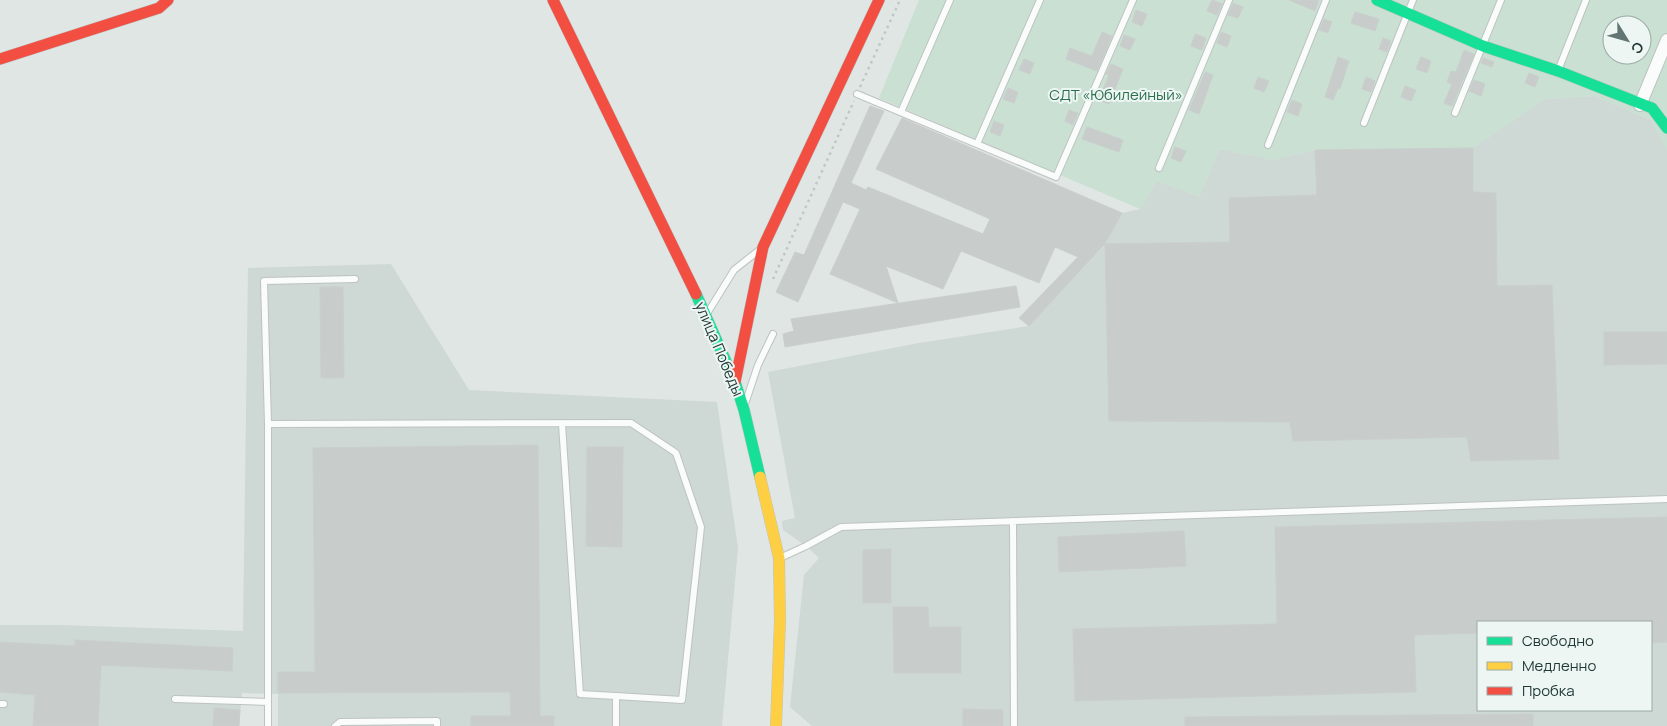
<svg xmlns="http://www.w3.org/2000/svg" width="1667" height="726" font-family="Manrope,sans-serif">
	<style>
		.built { fill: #ced8d5; fill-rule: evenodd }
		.green { fill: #c9e0d2; fill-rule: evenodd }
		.building { fill: #c8cdcc; stroke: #c9cfcd }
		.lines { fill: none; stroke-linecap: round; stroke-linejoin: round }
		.lane-casing { stroke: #bdc3c1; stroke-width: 8 }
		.street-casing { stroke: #bdc3c1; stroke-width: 14 }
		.fast-casing { stroke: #bdc4c2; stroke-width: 12 }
		.slow-casing { stroke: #bdc4c2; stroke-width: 12 }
		.jam-casing { stroke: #bdc4c2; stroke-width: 12 }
		.path { stroke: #bec7c6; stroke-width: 2.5; stroke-dasharray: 2.5 4; stroke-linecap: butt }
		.lane { stroke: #fafbfb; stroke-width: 6 }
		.street { stroke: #fafbfb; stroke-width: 12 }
		.fast { stroke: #16e098; stroke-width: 11 }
		.slow { stroke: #ffcf43; stroke-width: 11 }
		.jam { stroke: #f24e42; stroke-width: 11 }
		.labels { text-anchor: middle; stroke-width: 4; stroke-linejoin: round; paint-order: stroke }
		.park-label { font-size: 15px; fill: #2a6f4d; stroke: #eef6f3 }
		.street-label { font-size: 15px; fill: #1f3835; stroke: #eef6f3 }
	</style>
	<rect width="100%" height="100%" fill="#e0e6e4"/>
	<path class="built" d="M1594,96l57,24 16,29v577h-855l-22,-19 14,-132 15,-17 -13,-12 -23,-16 -1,-9 13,-3 -27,-146 151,-29 110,-17 76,-81 17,-32 18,-4 17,-28 42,15 21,-47 53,11 42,-10 158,-2 72,-49zM1478,622h173v88h-173z
		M391,264l78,126 248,12 21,146 -16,178h-444v-32l-36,-1 -3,33h-239v-101h58l185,6 5,-363z"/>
	<path class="green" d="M919,0h748v149l-16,-29 -57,-24 -49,3 -72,49 -158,2 -42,10 -53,-11 -21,47 -42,-15 -17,28 -261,-111zM1612,25h30v30h-30z"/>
	<path class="building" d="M1212,0l10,4 -5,11 -10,-4z
		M1289,0h30l-4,11z
		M1233,3l10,4 -5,11 -10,-3z
		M1136,10l11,4 -5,12 -10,-4z
		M1355,12l24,7 -4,12 -24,-8z
		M1324,19l8,3 -4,11 -9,-3z
		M1102,32l10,4 -15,35 -31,-12 4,-11 22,8z
		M1221,32l10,4 -4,11 -10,-4z
		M1195,34l11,4 -4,12 -11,-4z
		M1124,35l11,4 -5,11 -10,-4z
		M1383,38l8,3 -4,11 -8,-3z
		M1464,50l10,4 -22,52 -8,-3 8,-19 -5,-2 4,-11 5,1z
		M1338,57l11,4 -9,28 -2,-1 -5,12 -8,-3z
		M1421,57l10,4 -4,12 -11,-4z
		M1483,58l11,4 -2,5 -11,-4z
		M1024,59l10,4 -4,11 -11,-4z
		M1111,64l12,5 -14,35 -10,-4 10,-25 -3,-1z
		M1205,72l8,3 -14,39 -10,-4z
		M1529,73l10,4 -4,10 -10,-4z
		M1258,77l11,4 -5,11 -10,-4z
		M1366,77l9,4 -4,11 -9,-3z
		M1474,80l11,4 -4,12 -12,-5z
		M1405,86l11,4 -5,11 -10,-4z
		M1008,88l10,4 -4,11 -11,-4z
		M1292,100l10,4 -4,12 -11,-4z
		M870,106l14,5 -33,72 15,7 2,-3 115,47 7,-15 -114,-50 26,-51 220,95 -17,31 -76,82 -10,-8 59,-61 -23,-10 -16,36 -78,-32 -18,38 -57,-23 12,37 -68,-29 30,-65 -17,-7 -45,100 -22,-10 19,-40 9,3z
		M1069,110l9,3 -5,12 -8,-4z
		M994,121l10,4 -4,11 -10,-4z
		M1087,127l36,13 -4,12 -37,-13z
		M1175,147l11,4 -5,11 -10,-4z
		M1473,148v44l23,1 1,93 55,-1 7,174 -88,2 -4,-24 -174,4 -3,-19 -181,-1 -4,-177 125,-2 -1,-44 88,-3 -2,-45z
		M1016,286l4,21 -235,40 -2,-13 11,-3 -3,-12z
		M320,287h23l1,91h-23z
		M1604,332h63v32l-63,1z
		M538,445l2,271h14v10h-83v-10h40l-1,-24 -232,1v-21h37l-2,-224z
		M587,447h36l-1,100 -36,-1z
		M1667,517v125l-16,1v-21h-173v11l-64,2 2,57 -341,9 -2,-72 204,-5 -2,-97z
		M1184,531l2,35 -127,6 -1,-35z
		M891,549v54h-28v-53z
		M893,607h35l1,20h32v46h-67z
		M75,640l158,8 -1,23 -131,-6 -3,61h-65l2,-31 -35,-3v-50l75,4z
		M214,708l26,2 -1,16h-26z
		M963,709l40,1v16h-40z
		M1533,714v12h-348v-9z"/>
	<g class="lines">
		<g class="lane-casing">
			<path id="lane" d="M1559,68l27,-68
				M857,94l199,83 77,-177
				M901,112l49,-112
				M1455,113l46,-113
				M1364,123l49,-123
				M977,144l63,-144
				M1268,145l58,-145
				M1159,168l70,-168
				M708,312l26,-42 24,-19
				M746,401l12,-36 15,-31
				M268,424l363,-1 45,30 25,74 -19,173 -66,-4
				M562,424l18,270 36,2v30
				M1013,521l1,205
				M780,558l26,-12 35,-19 826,-28
				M175,699l93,3
				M0,704h4
				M268,726v-302l-4,-143 91,-2
				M335,726l5,-4 97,-1v5"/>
		</g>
		<g class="street-casing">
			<path id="street" d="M1640,105l27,-65"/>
		</g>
		<g class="fast-casing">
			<path id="fast" d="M1377,0l106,46 75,25 94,37 15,20
				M696,294l39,88 9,28 16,67"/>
		</g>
		<g class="slow-casing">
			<path id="slow" d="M760,477l19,81 1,62 -4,106"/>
		</g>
		<g class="jam-casing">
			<path id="jam" d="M553,0l143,294
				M0,59l159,-51 9,-8
				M735,382l28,-135 116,-247"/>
		</g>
		<path class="path" d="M860,87l40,-87
			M773,279l81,-178"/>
		<use href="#lane" class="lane"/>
		<use href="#street" class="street"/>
		<use href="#fast" class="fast"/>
		<use href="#slow" class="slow"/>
		<use href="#jam" class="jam"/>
	</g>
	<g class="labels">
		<g class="park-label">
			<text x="1116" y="100">СДТ «Юбилейный»</text>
		</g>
		<g class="street-label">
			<text transform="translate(719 349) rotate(67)" y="5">улица Победы</text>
		</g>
	</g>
	<rect x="1477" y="621" width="175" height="90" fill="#eef6f3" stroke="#9baaa7"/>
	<rect x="1487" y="637" width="25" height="8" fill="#16e098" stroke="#9baaa7"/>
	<text x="1522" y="646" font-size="15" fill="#1f3835">Свободно</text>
	<rect x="1487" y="662" width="25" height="8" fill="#ffcf43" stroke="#9baaa7"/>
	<text x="1522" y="671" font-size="15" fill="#1f3835">Медленно</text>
	<rect x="1487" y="687" width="25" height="8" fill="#f24e42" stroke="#9baaa7"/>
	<text x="1522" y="696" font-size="15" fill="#1f3835">Пробка</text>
	<g transform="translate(1627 40) rotate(127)"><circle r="24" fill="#eef6f3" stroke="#9baaa7"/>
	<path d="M0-4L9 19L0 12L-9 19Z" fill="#637572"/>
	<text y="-8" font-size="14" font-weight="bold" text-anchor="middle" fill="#1f3835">С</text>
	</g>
</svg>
